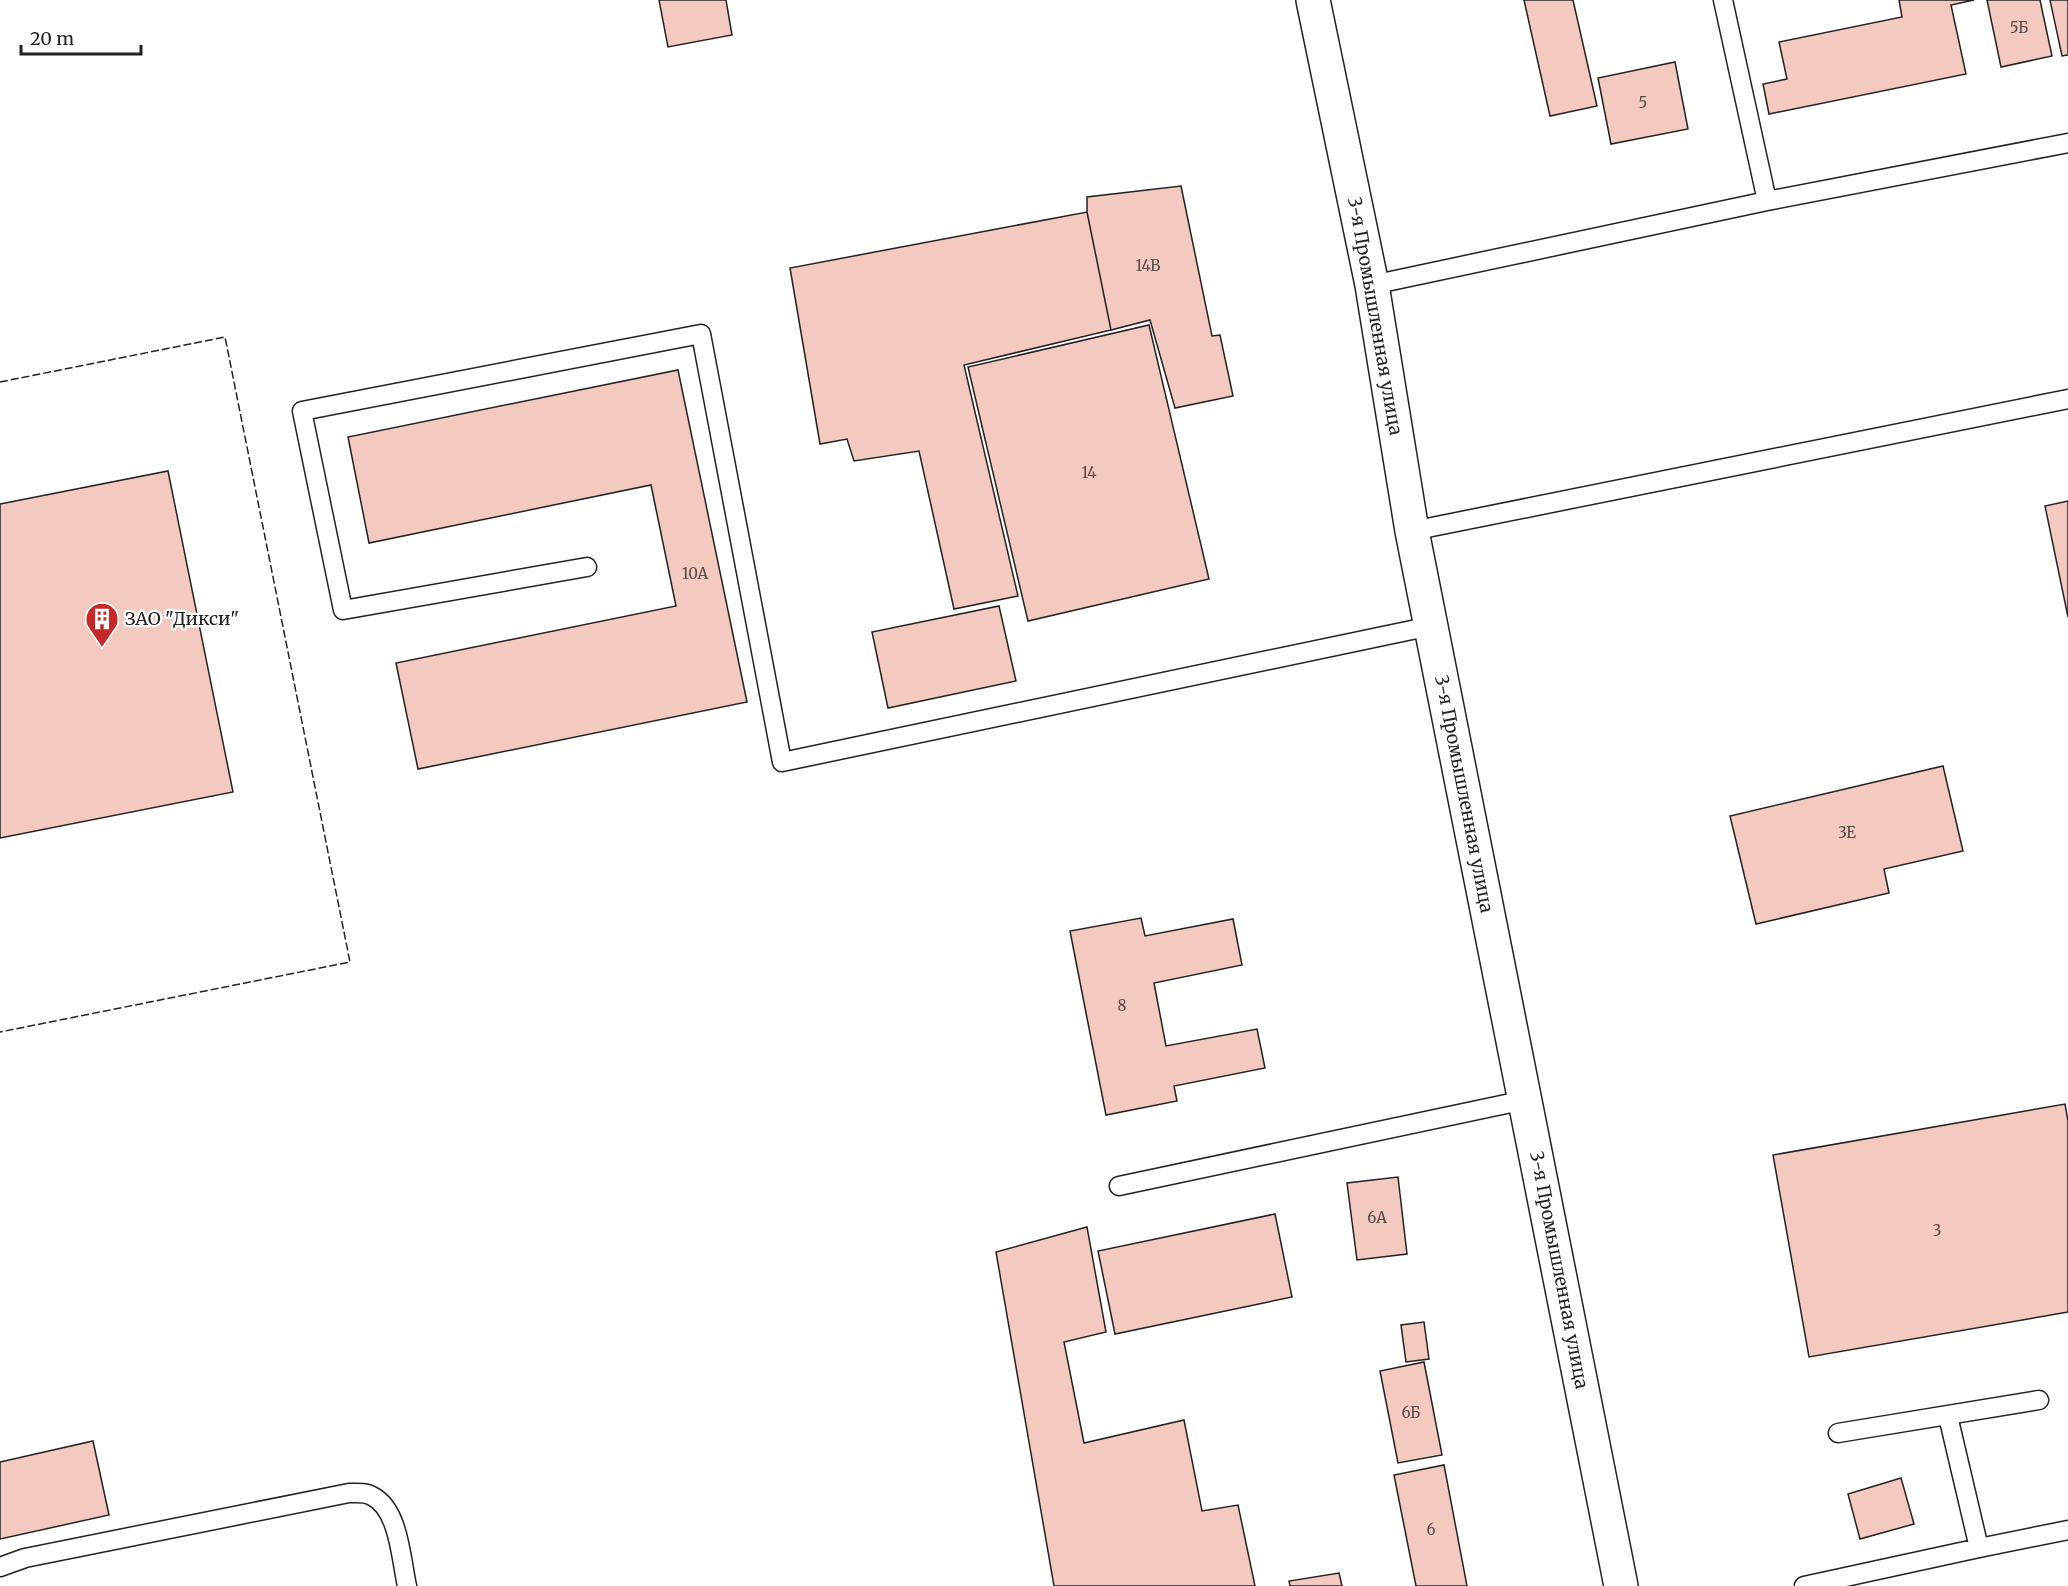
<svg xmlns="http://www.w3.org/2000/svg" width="2068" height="1586" font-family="Merriweather,serif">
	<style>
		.building { fill: #f3c9c0; stroke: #222; stroke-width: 1.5 }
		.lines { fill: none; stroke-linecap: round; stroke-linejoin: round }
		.lane-casing { stroke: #222; stroke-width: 21 }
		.street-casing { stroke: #222; stroke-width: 36 }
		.lane { stroke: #fff; stroke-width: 18 }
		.street { stroke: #fff; stroke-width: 33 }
		.fence { stroke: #222; stroke-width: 1.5; stroke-dasharray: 8 3; stroke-linecap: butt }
		.labels { text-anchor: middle; stroke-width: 4.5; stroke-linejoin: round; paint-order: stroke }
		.number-label { font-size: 15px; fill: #564c4a }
		.street-label { font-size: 18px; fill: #222; stroke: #fff }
		.poi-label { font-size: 18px; fill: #222; stroke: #fff; text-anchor: start }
	</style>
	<rect width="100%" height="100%" fill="#fff"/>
	<path class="building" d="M659,0h67l6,35 -64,12z
		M1524,0h49l24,106 -47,10z
		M1899,0h75l-23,5 15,69 -197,40 -6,-30 24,-5 -8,-37 123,-25z
		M1987,0h53l12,56 -51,11z
		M2050,0h18v55l-6,1z
		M1675,62l13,67 -77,15 -13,-66z
		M1181,186l31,150 8,-1 13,61 -58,12 -25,-88 -39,10 -24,-118v-15z
		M1087,212l24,118 -147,35 54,231 -64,13 -35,-158 -65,10 -7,-22 -27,5 -30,-176z
		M1149,325l60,254 -181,42 -60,-254z
		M678,370l69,332 -329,67 -22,-106 280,-57 -25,-121 -282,58 -21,-106z
		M168,471l65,321 -233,46v-334z
		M2068,501v116l-23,-111z
		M999,606l17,75 -128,27 -16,-76z
		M1943,766l20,85 -79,18 5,24 -133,31 -26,-108z
		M1141,918l4,18 88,-17 9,46 -88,18 12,63 91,-17 8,39 -91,18 3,15 -71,14 -36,-184z
		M2065,1104l3,17v191l-259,45 -36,-202z
		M1398,1177l9,77 -50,6 -10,-77z
		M1275,1214l17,83 -177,37 -17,-83z
		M1087,1227l19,105 -42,10 20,101 100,-23 18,91 36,-6 17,81h-201l-58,-334z
		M1424,1322l5,37 -23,3 -5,-37z
		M1424,1362l18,93 -44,8 -18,-92z
		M93,1441l16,74 -109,24v-77z
		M1444,1465l23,121h-51l-22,-111z
		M1901,1478l13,46 -54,15 -12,-45z
		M1339,1573l3,13h-52l-1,-5z"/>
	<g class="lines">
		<g class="lane-casing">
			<path id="lane" d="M1723,0l44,201
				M1372,285l395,-84 301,-58
				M1412,531l656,-132
				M587,567l-244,43 -41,-199 399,-77 81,428 649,-136
				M1119,1186l406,-86
				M1838,1433l201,-33
				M1979,1548l89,-18
				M0,1567l25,-9 324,-65c7,0 17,-1 23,3 27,13 29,63 35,90
				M1804,1586l175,-38 -31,-132"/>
		</g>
		<g class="street-casing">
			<path id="street" d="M1313,0l59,285 40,246 209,1055"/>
		</g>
		<use href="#lane" class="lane"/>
		<use href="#street" class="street"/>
		<path class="fence" d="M0,382l225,-45 125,625 -350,70"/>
	</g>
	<defs>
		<g id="building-pin" transform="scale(1.725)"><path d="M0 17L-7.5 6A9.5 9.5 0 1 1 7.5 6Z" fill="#c62828" stroke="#fff"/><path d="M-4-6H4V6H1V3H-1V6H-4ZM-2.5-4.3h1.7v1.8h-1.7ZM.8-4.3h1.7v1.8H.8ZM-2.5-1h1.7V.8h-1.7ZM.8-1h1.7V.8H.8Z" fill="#fff"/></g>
	</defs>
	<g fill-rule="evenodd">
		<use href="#building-pin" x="102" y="619"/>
	</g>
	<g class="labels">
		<g class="number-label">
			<text x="2019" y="33">5Б</text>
			<text x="1643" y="108">5</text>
			<text x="1148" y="271">14В</text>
			<text x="1089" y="478">14</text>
			<text x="695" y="579">10А</text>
			<text x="1847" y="838">3Е</text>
			<text x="1122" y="1011">8</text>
			<text x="1377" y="1223">6А</text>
			<text x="1937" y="1236">3</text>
			<text x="1411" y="1418">6Б</text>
			<text x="1431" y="1535">6</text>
		</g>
		<g class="street-label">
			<text transform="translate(1375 316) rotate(80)" y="6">3-я Промышленная улица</text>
			<text transform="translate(1464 794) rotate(79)" y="6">3-я Промышленная улица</text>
			<text transform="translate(1559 1270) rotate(79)" y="6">3-я Промышленная улица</text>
		</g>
		<g class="poi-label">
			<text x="125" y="625">ЗАО "Дикси"</text>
		</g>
	</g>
	<path d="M21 45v9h120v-9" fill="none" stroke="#222222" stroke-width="3"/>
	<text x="30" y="45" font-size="18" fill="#222222" stroke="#ffffff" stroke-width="4.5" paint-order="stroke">20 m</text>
</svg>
